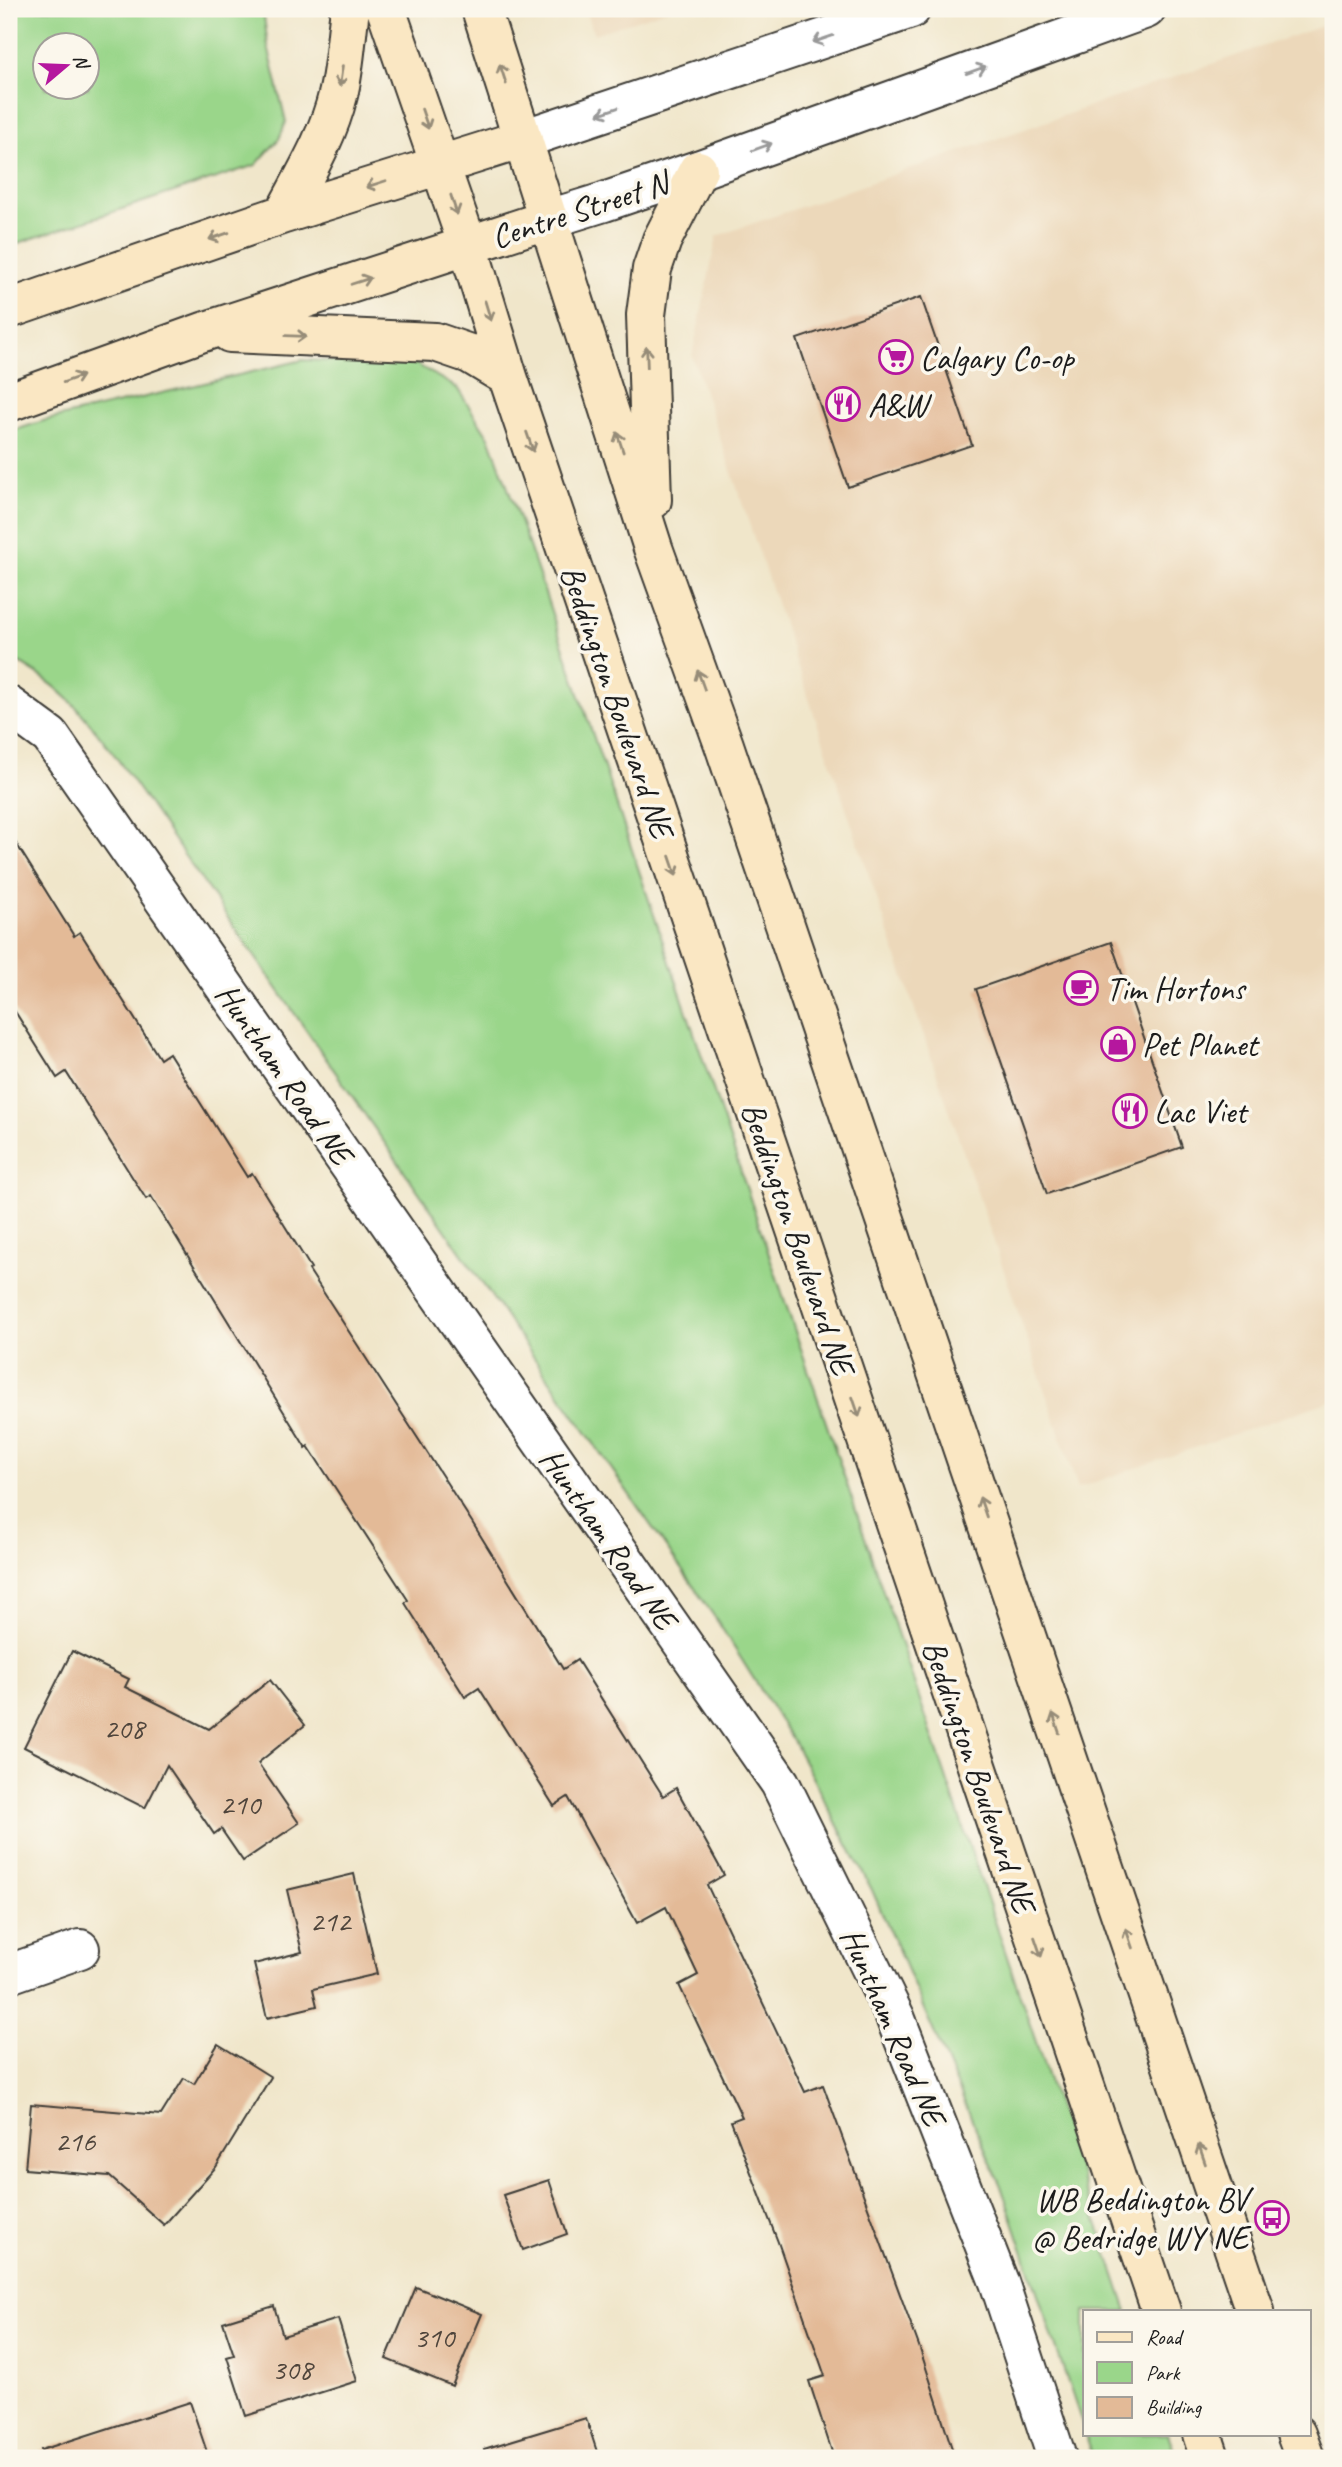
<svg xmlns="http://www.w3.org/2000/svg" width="1342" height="2467" font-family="Caveat,sans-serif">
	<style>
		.built { fill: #ecd8ba }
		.green { fill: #9ad68a; stroke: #5b7953; stroke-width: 2; fill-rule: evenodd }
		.building { fill: #e3ba97 }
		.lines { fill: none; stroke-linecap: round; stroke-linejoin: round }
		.minor-casing { stroke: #3c3a36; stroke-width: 42 }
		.tertiary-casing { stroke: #3c3a36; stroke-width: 42 }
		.secondary-casing { stroke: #3c3a36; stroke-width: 42 }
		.minor { stroke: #fff; stroke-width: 38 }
		.tertiary { stroke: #fff; stroke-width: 38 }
		.secondary { stroke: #fae7c3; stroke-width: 38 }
		.oneway { stroke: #999 }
		.oneway2 { stroke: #968c78 }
		.labels { text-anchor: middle; stroke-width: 7; stroke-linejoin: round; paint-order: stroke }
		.number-label { font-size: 30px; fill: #4e443b }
		.street-label { font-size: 33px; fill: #1c1c1c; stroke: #fbf7ec }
		.poi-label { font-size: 33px; fill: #1c1c1c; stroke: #fbf7ec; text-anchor: start }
	</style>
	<rect width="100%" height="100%" fill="#fbf7ec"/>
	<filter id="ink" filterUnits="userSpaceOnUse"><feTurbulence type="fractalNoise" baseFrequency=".0143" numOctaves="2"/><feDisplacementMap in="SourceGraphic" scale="14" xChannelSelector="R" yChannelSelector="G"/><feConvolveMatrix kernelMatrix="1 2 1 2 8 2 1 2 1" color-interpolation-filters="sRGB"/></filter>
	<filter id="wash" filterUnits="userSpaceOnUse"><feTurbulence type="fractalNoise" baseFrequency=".00686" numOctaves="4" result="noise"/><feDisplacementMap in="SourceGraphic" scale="28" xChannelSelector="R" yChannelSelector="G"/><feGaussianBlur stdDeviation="1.57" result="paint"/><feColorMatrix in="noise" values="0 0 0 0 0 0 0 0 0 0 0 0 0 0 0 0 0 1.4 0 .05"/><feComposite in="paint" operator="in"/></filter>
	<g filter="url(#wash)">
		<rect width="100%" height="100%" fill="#f0e6ca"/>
		<path class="built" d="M585,9h85l-76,25z
			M1333,22v1378l-255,88 -386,-1132 25,-120z"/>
		<path class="green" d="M9,9h254l5,37 18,76 -7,17 -23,26 -247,81zM46,46h42v42h-42z
			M303,360l113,4 41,24 33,51 38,104 599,1768h-42v121l-84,-246 -129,-296 -79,-149 -77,-122 -600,-862c-32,-43 -57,-76 -107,-99v-226l34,-11z
			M1085,2434h83l9,24h-83z"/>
		<g id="blocks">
			<path class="building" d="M921,297l51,148 -124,42 -51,-148z
				M9,832l65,104 6,-4 80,127 9,-6 78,124 5,-4 59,95 -2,2 163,252 91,147 14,-9 86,136 13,-8 48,87 -17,10 98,207 18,-7 96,261 36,112h-121l-25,-77 16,-5 -47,-134 -47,-121 11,-4 -63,-132 19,-10 -32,-68 -29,16 -69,-126 -14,9 -75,-118 -14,9 -60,-94 3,-3 -100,-154 -2,2 -155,-252 -5,3 -80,-127 -9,6 -48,-76z
				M1111,942l71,205 -135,47 -71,-205z
				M72,1651l57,28 -4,8 84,42 61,-49 35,45 -47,38 41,60 -56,38 -22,-32 -7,5 -47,-69 -22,43 -121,-61z
				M354,1874l23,100 -64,15 4,17 -50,12 -13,-54 48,-12 -15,-62z
				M218,2044l53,33 -55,90 -52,58 -55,-49 -84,-7 6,-65 130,11 23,-37 10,6z
				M549,2180l18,54 -44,16 -20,-55z
				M416,2287l66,27 -30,72 -66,-27z
				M274,2306l9,30 55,-17 19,62 -111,35 -19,-59 7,-2 -11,-33z
				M190,2402l19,56h-166l-2,-8z
				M586,2418l13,40h-113l-2,-9z"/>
		</g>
	</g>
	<g filter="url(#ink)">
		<use href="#blocks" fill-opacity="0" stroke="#3c3a36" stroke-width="2"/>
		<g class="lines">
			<g class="minor-casing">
				<path id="minor" d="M9,706l41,30 730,1047 115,234 104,265 58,176
					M9,1974l71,-25"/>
			</g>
			<g class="tertiary-casing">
				<path id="tertiary" d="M523,139l388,-130
					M549,219l55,-17 94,-32 448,-161"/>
			</g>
			<g class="secondary-casing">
				<path id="secondary" d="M386,9l82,237 40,131 653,1934
					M481,9l172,539 71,197 531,1566
					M284,214c20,-38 44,-77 54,-119 7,-28 8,-58 12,-86
					M9,309l275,-95 239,-75
					M230,333l205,9 35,12 38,23
					M9,402l194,-70 346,-113
					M652,500l-6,-185 6,-46 10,-29 36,-70
					M1202,2434l8,24
					M1296,2434l9,24"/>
			</g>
			<use href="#minor" class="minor"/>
			<use href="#tertiary" class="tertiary"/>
			<use href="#secondary" class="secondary"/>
		</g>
		<defs><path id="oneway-shaft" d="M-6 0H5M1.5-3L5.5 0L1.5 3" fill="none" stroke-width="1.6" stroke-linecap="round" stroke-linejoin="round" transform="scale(1.75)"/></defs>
		<g class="oneway">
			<use href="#oneway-shaft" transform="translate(823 39) rotate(161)"/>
			<use href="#oneway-shaft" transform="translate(976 70) rotate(-20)"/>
			<use href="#oneway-shaft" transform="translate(608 111) rotate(161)"/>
			<use href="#oneway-shaft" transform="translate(762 147) rotate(-20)"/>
		</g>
		<g class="oneway2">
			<use href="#oneway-shaft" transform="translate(503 74) rotate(-108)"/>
			<use href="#oneway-shaft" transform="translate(341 76) rotate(98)"/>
			<use href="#oneway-shaft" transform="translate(425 119) rotate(71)"/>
			<use href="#oneway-shaft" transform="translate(376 184) rotate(162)"/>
			<use href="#oneway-shaft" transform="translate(454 205) rotate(72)"/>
			<use href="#oneway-shaft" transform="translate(219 236) rotate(161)"/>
			<use href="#oneway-shaft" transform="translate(361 281) rotate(-18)"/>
			<use href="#oneway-shaft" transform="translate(488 311) rotate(73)"/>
			<use href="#oneway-shaft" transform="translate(296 336) rotate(2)"/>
			<use href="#oneway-shaft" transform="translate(647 357) rotate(-92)"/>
			<use href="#oneway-shaft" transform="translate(73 379) rotate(-20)"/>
			<use href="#oneway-shaft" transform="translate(530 442) rotate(71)"/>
			<use href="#oneway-shaft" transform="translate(620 442) rotate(-108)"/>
			<use href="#oneway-shaft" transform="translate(701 680) rotate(-110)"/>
			<use href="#oneway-shaft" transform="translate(673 866) rotate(71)"/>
			<use href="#oneway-shaft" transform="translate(856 1407) rotate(71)"/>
			<use href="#oneway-shaft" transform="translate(983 1507) rotate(-109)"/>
			<use href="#oneway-shaft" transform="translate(1056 1723) rotate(-109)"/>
			<use href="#oneway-shaft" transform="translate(1129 1938) rotate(-109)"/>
			<use href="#oneway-shaft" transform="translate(1038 1947) rotate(71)"/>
			<use href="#oneway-shaft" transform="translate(1202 2154) rotate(-109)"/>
		</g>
	</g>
	<defs>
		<g id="supermarket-ring" transform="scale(1.75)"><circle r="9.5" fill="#fbf7ec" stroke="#b5179e" stroke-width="1.5"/><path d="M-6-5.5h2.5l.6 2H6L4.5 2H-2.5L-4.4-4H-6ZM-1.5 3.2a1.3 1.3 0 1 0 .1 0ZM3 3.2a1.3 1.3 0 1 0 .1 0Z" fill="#b5179e"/></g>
		<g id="restaurant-ring" transform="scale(1.75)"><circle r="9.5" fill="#fbf7ec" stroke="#b5179e" stroke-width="1.5"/><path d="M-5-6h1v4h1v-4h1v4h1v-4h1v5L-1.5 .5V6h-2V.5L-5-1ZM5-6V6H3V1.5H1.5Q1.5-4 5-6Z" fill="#b5179e"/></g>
		<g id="cafe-ring" transform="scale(1.75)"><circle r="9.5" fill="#fbf7ec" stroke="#b5179e" stroke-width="1.5"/><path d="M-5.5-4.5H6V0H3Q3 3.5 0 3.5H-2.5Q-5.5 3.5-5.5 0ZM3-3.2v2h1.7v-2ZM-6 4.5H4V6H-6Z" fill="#b5179e"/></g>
		<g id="shop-ring" transform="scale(1.75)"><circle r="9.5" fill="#fbf7ec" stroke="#b5179e" stroke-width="1.5"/><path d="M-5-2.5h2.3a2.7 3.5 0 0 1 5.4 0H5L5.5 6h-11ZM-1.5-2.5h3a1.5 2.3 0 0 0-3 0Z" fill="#b5179e"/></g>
		<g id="bus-ring" transform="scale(1.75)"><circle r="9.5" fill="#fbf7ec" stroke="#b5179e" stroke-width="1.5"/><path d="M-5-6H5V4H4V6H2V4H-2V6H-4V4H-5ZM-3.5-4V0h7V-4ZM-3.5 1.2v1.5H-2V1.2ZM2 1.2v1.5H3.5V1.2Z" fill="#b5179e"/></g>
	</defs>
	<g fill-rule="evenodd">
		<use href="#supermarket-ring" x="896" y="357"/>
		<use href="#restaurant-ring" x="843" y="404"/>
		<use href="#cafe-ring" x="1081" y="988"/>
		<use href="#shop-ring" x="1118" y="1044"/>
		<use href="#restaurant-ring" x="1130" y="1111"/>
		<use href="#bus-ring" x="1272" y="2218"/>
	</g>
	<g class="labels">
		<g class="number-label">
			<text x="124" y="1738">208</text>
			<text x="240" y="1814">210</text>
			<text x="330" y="1931">212</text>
			<text x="75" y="2151">216</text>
			<text x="434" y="2347">310</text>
			<text x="292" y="2379">308</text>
		</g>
		<g class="street-label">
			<text transform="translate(579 209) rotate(-18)" y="12">Centre Street N</text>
			<text transform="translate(618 701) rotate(71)" y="12">Beddington Boulevard NE</text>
			<text transform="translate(285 1073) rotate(55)" y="12">Huntham Road NE</text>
			<text transform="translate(799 1238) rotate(71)" y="12">Beddington Boulevard NE</text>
			<text transform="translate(609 1538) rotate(55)" y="12">Huntham Road NE</text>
			<text transform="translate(980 1776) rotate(71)" y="12">Beddington Boulevard NE</text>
			<text transform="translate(894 2026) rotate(66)" y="12">Huntham Road NE</text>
		</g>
		<g class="poi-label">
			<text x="920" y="369">Calgary Co-op</text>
			<text x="868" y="416">A&amp;W</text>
			<text x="1106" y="1000">Tim Hortons</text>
			<text x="1142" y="1056">Pet Planet</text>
			<text x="1154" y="1123">Lac Viet</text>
			<text x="1248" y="2211" text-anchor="end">WB Beddington BV<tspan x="1248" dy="38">@ Bedridge WY NE</tspan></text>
		</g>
	</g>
	<rect width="1342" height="2467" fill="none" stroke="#fbf7ec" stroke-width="35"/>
	<rect x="1083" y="2310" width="228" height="126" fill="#fbf7ec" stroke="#a29f99" stroke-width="2"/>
	<rect x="1097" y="2332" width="35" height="10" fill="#fae7c3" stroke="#a29f99" stroke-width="2"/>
	<text x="1146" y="2344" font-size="21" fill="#1c1c1c">Road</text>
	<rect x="1097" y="2362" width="35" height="21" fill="#9ad68a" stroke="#a29f99" stroke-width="2"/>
	<text x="1146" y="2380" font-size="21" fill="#1c1c1c">Park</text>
	<rect x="1097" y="2397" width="35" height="21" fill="#e3ba97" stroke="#a29f99" stroke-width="2"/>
	<text x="1146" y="2414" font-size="21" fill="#1c1c1c">Building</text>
	<g transform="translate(66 66) rotate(71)"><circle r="33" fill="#fbf7ec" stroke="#a29f99" stroke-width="2"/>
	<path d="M0-5L12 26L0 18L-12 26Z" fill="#b5179e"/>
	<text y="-10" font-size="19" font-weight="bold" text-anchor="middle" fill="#1c1c1c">N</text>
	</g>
</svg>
